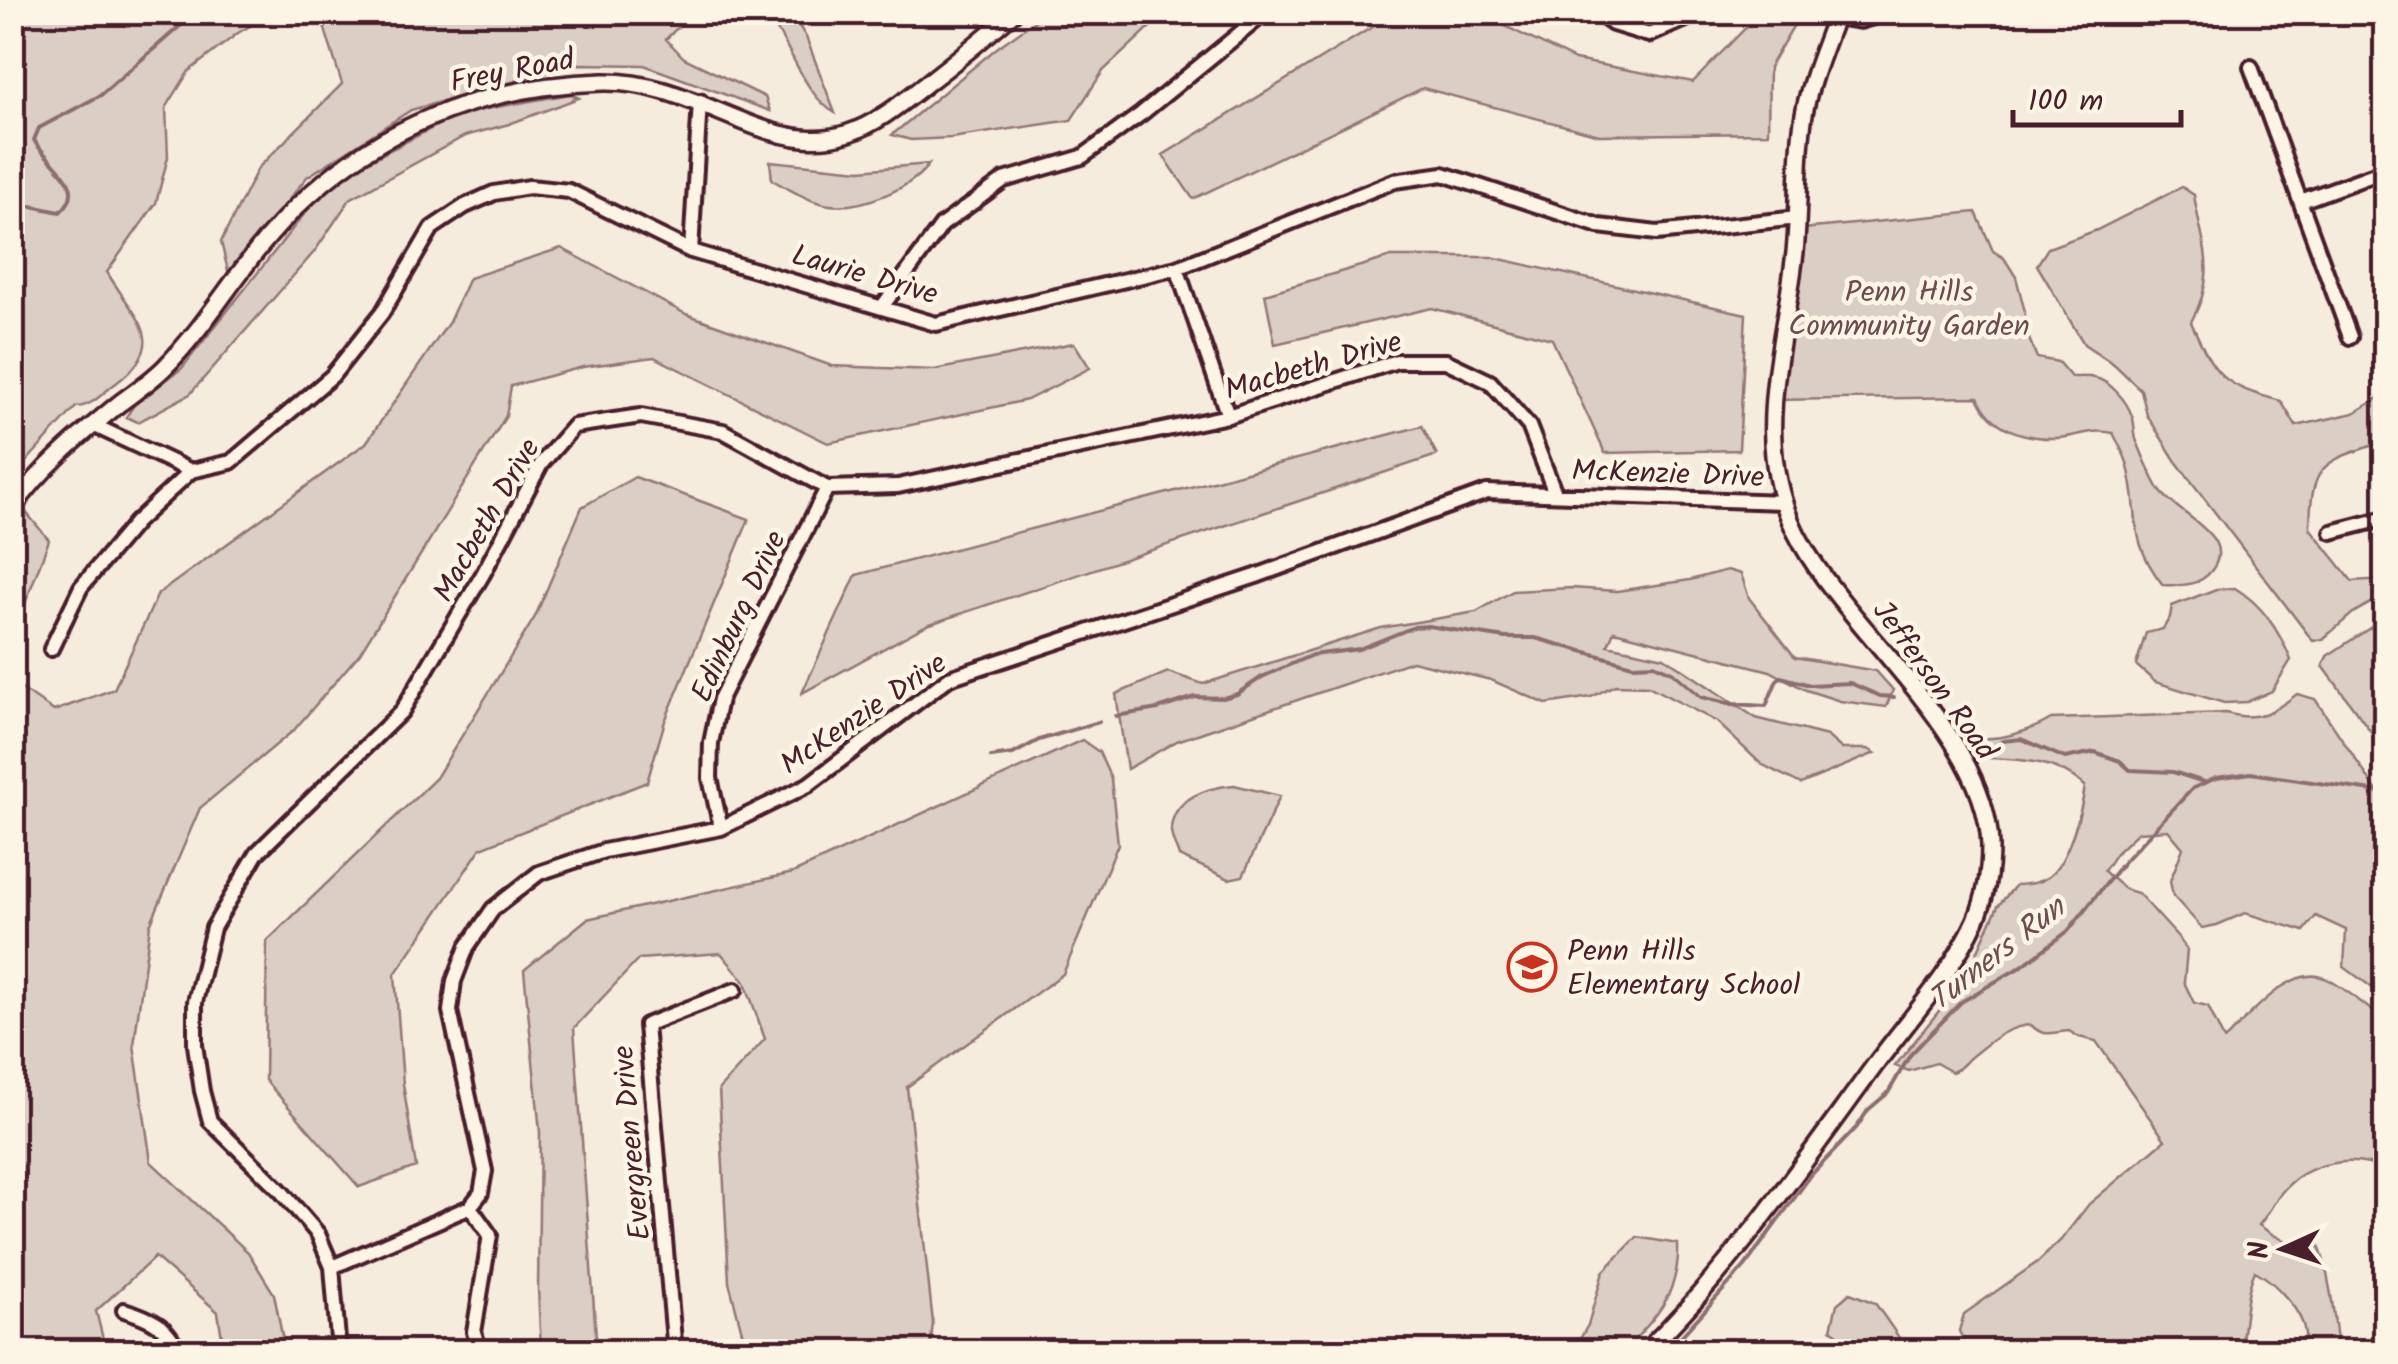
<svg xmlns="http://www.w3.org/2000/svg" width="2398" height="1364" font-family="Kalam,sans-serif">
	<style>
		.green { fill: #dbcec4; stroke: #927678; stroke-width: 2.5 }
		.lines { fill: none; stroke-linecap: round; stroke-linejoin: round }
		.stream { stroke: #8c6e70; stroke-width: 4 }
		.minor-casing { stroke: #4a1f2b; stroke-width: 20 }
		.tertiary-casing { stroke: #4a1f2b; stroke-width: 22 }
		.minor { stroke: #fcf5e5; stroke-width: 12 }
		.tertiary { stroke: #fcf5e5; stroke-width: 15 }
		.labels { text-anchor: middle; stroke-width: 9; stroke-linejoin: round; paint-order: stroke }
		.street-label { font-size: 30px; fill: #4a1f2b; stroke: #fcf5e5 }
		.park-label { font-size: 30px; fill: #6e4b51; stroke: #fcf5e5 }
		.poi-label { font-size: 30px; fill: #4a1f2b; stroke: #fcf5e5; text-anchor: start }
		.water-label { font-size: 32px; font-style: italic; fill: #704d53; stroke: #fcf5e5 }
	</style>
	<rect width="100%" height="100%" fill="#f5ecde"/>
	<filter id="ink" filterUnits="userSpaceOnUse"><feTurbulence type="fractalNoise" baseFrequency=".01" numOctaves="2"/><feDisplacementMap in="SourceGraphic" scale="20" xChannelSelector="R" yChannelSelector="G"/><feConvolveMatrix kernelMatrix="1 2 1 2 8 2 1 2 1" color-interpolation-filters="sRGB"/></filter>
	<g filter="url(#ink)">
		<path class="green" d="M13,12l259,1 -34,20 -49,38 -23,37 2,49 -12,46 -49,69c28,48 66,69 8,112 -14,10 -22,22 -39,23l-63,69z
			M1397,12l81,1 97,47 118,22 67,-69h41l-32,54 -1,66 -169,2 -176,-47 -230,111 -30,-44z
			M320,13h372l-26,26 18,19 81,39 5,14 -126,-46 -66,-1 -167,46 -104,67 -78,98 -8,-33 37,-74 84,-84z
			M765,13h26l15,24 29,76c-33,-19 -44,-71 -70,-100z
			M1046,13h119l-62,58 -32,49 -120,18 -40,2 -19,-5 106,-88z
			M570,94l9,4 -70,26 -44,12 -115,63 -35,52 -125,143 -52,28 -12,-5 8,-12 48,-37 131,-165 41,-34 92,-48 29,-10z
			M770,161l90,9 69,-6c-18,25 -68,45 -99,41 -19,-2 -41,-16 -58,-25z
			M2182,187l12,8c8,53 25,76 -3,127 24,54 31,64 90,79l15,25 58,-13 31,-19v47c-59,21 -74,18 -75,87l42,53 33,-2v16l-32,18 -30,26 -10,2 -138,-181 -28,-45 -6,-25 -26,-25 -31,-21 -47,-79 11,-17 49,-18z
			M1976,212l17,39 11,7 12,19 9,35 -2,12 14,34 21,4 13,15c8,0 17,-1 24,1 15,3 32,23 37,38 3,7 2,16 4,23 6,15 15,36 23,50 16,25 79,46 53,81 -12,16 -31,16 -49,15 -38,-49 -21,-71 -36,-122 -3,-10 -9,-20 -14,-30 -23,-5 -34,4 -55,5 -34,1 -67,-9 -80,-41l-207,3 32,-171z
			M561,248l125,66 146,52 102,4 140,-27 16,25 -63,32 -199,43 -174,-86 -71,10 -72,19 -5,30 -146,237 -66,77 -94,78 -50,117 -16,120 17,117 97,90 26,42 11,57h-61l-6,-39 -63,-55 -59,54 10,40h-93v-668l41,28 60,-22 44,-95 208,-151 83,-121 20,-44z
			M1391,257h100l255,57 -7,136 -134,3 -53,-114 -120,-31 -157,36 -10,-50z
			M1422,426l15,29 -510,170 -125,68 54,-118z
			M635,477l114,42 -84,202 -18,61 -166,66 -86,126 8,110 13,83 -57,20 -94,-107 2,-139 169,-163 99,-161 47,-110z
			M25,511l24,29 -36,96v-102z
			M1727,570l14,4 8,24 46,59 81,14 17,19 -7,17 -46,-6 -34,-11 -36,-19 -156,-40 -6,14 56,12 92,61 71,18 15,13h26l7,4 -74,31 -40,-20 -44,-42 -69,-36 -33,-1 -24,12 -45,7 -55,-24 -79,-19 -235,80 -50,28 -11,-75 52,-22 35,12 178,-56 95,-16 37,-21 58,-3 46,3 73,-11z
			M2235,588c28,17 44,43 56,72l-19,31 -25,11 -23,1 -69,-21 -19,-17 10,-32 17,-4 7,-12 2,-11 44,-17z
			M2385,618v133l-62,-85 4,-10z
			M2297,694l18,5 70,104v194l-41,-30 2,-37 -30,-14 -12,15 -59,-18 -28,12 -15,3 -29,-32 -3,-15 13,-33 -15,-18 -30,2 -22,21 -12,18 20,18 14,4 40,44 9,13 -3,32 10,21 14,3 16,34c24,-21 67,-79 103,-61 19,9 40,29 58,41v150c-33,-16 -78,-8 -103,22 -8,9 -14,23 -23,33 20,15 33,23 57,12 14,36 18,76 22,114h-37c1,-5 5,-10 4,-16 -1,-23 -31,-54 -50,-64 -11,25 -9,53 -15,80h-272l-9,-20 5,-17 75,-53 22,-21 28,-36 76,-64 -69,-99 -17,-4 -10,-6c-17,1 -25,7 -38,-6 -25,1 -41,17 -59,31 -9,7 -9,12 -20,16l-16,-9 -27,8 -14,-5 71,-89 32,-71 18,-21c11,-1 22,-1 32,-8 20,-14 34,-68 37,-91 -28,-25 -61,-27 -98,-28l-12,-11 3,-9c23,2 53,-7 73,-19l175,-6c31,9 47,0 71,-19z
			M1082,740l17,12 12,27 7,65 -55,130 -156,113 26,236 -3,28h-183l-18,-69 -10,-193 46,-50 -20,-57 -24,-29 -82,6 -65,69 23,323h-56l-3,-62 2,-157 -16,-162 63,-51 206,-46z
			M1234,785l46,11 -37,80 -14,3 -50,-23c-2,-7 -8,-17 -8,-25 0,-33 38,-44 63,-46z
			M1637,1237l41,7c2,49 -22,75 -55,107h-50l15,-26 15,-53z
			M1850,1293l25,10 27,39 11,9h-52l-30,-22 6,-25z"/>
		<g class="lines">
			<path class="stream" d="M12,207l19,-1 29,6c32,-27 -14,-49 -26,-72l5,-12 62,-33 95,-83
				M1116,716l42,-7 37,-12 28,1 14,-4 25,-17 50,-22 47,-6 55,-22 14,-1 78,12h29l98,27 21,-1 18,8 29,25 31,7 34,2 11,-26 4,-3 29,8 40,-2 30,13 14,1
				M1977,754l26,-13 18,-2 44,19 30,-6 25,9 10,9 43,2 31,10
				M991,757l22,-3 26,-14 60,-18
				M1667,1352l78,-86 66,-91 46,-48 11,-17 20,-17 22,-38 51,-53 61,-36 46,-35 57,-71 68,-72 23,-10 35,-5 135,20"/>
			<g class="minor-casing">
				<path id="minor" d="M1596,12l17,12 36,11 39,-17 3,-6
					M1835,17l25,4 30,-9
					M2251,67l99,270
					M2301,201l85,-31
					M691,251l9,-150
					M1177,268l51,148
					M882,307l60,-82 62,-45 78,-23 59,-43 125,-102
					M93,425l98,46 40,-9 101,-86 50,-63 50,-85 33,-22 29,-13 35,-6 40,4 122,60 245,73 241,-56 217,-87 49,-7 156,52 58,7 141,-15
					M2332,532l54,-14
					M51,649l30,-62 55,-65 55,-51
					M721,828l-11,-50 1,-35 9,-44 107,-211
					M470,1207l20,28 -16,97 6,20
					M332,1267l138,-60 11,-14 4,-22 -35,-160 4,-30 13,-34 26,-38 46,-36 65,-22 117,-23 87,-43 141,-107 307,-102 231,-84 297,10
					M124,1310c23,7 47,16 53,42
					M339,1352l-7,-85 -14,-33 -38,-44 -70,-69 -8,-30 -7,-46v-43l18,-74 44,-75 145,-142 81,-137 58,-110 33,-38 67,-10 82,15 104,57 71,-2 330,-70 169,-55h49l44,21 39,44 26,67
					M675,1352l-29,-327 89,-35"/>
			</g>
			<g class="tertiary-casing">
				<path id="tertiary" d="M12,509c28,-41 70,-75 108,-106 16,-12 34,-24 47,-38 39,-40 67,-89 103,-130 88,-101 200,-149 333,-153 56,-1 101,25 152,44 77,29 112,5 171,-42 30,-23 59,-47 88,-72
					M1645,1352c88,-86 158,-189 230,-287 34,-46 77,-92 101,-145 10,-23 14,-49 14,-74 -3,-110 -136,-210 -188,-302 -55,-96 -18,-191 -7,-292 5,-46 1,-92 9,-138 6,-34 21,-68 33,-102"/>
			</g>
			<use href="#minor" class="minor"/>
			<use href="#tertiary" class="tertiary"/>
		</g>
	</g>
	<defs>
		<g id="school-ring" transform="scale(2.5)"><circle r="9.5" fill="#fcf5e5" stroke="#c8321e" stroke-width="1.5"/><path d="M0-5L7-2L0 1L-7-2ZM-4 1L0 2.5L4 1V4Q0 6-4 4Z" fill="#c8321e"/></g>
	</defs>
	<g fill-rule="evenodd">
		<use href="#school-ring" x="1532" y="967"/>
	</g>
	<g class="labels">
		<g class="street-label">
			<text transform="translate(512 70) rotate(-11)" y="10">Frey Road</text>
			<text transform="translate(865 274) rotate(16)" y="10">Laurie Drive</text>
			<text transform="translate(1313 365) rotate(-16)" y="10">Macbeth Drive</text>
			<text transform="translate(1668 473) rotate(2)" y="10">McKenzie Drive</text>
			<text transform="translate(486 520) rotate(-60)" y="10">Macbeth Drive</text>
			<text transform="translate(738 616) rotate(-65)" y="10">Edinburg Drive</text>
			<text transform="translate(1935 680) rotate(54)" y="10">Jefferson Road</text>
			<text transform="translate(863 713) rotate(-34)" y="10">McKenzie Drive</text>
			<text transform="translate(631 1143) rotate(-95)" y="10">Evergreen Drive</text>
		</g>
		<g class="park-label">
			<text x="1909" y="301">Penn Hills<tspan x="1909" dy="34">Community Garden</tspan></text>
		</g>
		<g class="poi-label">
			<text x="1567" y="960">Penn Hills<tspan x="1567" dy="34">Elementary School</tspan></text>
		</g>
		<g class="water-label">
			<text transform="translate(1996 953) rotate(-38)" y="11">Turners Run</text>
		</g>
	</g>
	<rect width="2398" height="1364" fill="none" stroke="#fcf5e5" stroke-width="50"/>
	<rect x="25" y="25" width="2348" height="1314" fill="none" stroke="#4a1f2b" stroke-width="4" filter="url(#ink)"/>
	<g transform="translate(2283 1249) rotate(267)" stroke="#fcf5e5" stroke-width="8" paint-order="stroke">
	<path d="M0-8L18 38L0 25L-18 38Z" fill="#4a1f2b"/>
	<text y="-15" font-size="28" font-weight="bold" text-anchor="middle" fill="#4a1f2b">N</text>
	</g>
	<path d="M2013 110v15h168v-15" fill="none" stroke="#4a1f2b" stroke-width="5"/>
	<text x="2028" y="110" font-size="30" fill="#4a1f2b" stroke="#fcf5e5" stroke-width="8" paint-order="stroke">100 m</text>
</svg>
